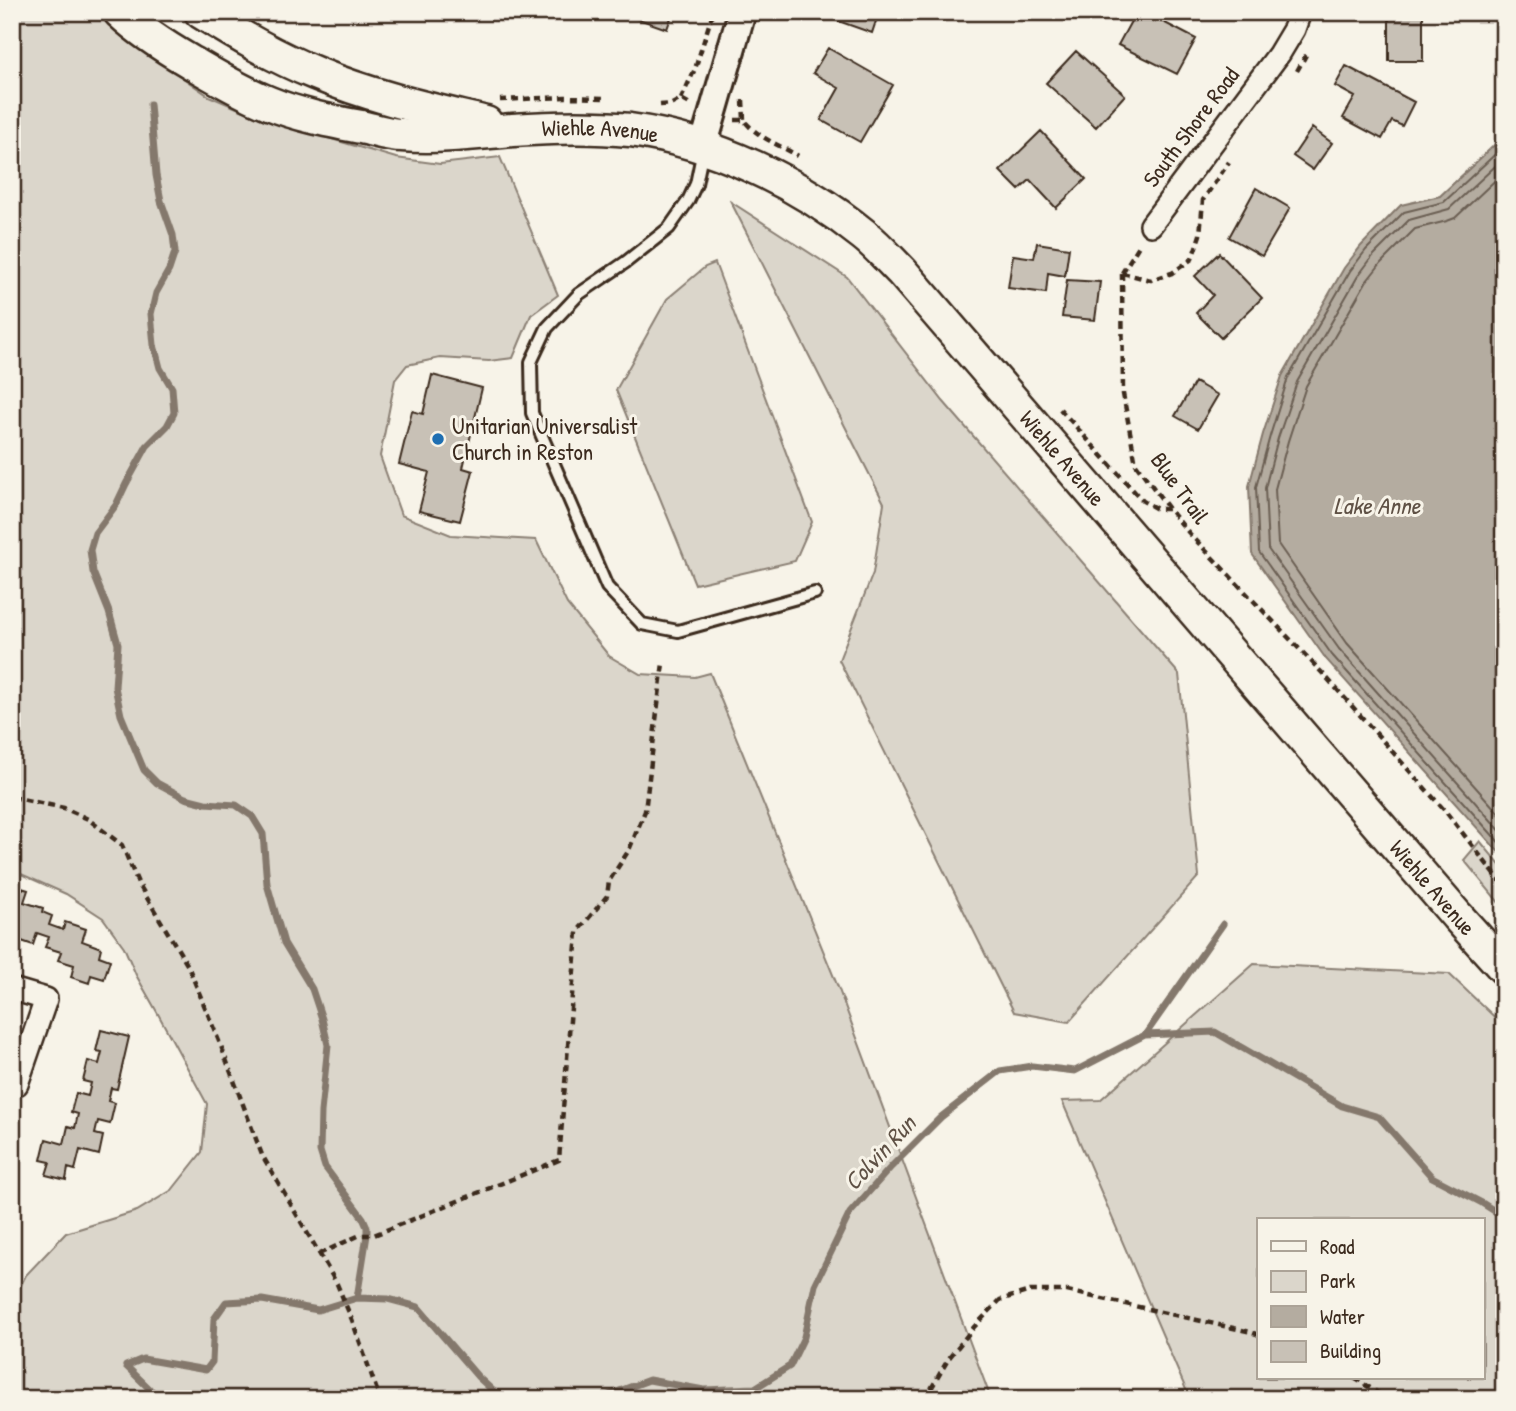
<svg xmlns="http://www.w3.org/2000/svg" width="1516" height="1411" font-family="'Patrick Hand',sans-serif">
	<style>
		.green { fill: #dbd6cb; stroke: #8b8074; stroke-width: 2; fill-rule: evenodd }
		.water { fill: #b4aca0; stroke: #84786c; stroke-width: 2 }
		.lines { fill: none; stroke-linecap: round; stroke-linejoin: round }
		.shore { stroke: #6b5e52; stroke-width: 2 }
		.stream { stroke: #84786c; stroke-width: 7 }
		.building { fill: #c8c1b6; stroke: #3b2a1e; stroke-width: 2 }
		.service-casing { stroke: #3b2a1e; stroke-width: 16 }
		.minor-casing { stroke: #3b2a1e; stroke-width: 26 }
		.tertiary-casing { stroke: #3b2a1e; stroke-width: 32 }
		.secondary-casing { stroke: #3b2a1e; stroke-width: 37 }
		.path { stroke: #3b2a1e; stroke-width: 4.5; stroke-dasharray: 7 5; stroke-linecap: butt }
		.service { stroke: #f7f3e8; stroke-width: 10 }
		.minor { stroke: #f7f3e8; stroke-width: 21 }
		.tertiary { stroke: #f7f3e8; stroke-width: 26 }
		.secondary { stroke: #f7f3e8; stroke-width: 32 }
		.poi-dot { fill: #1f6fb2; stroke: #f7f3e8; stroke-width: 2.5 }
		.labels { text-anchor: middle; stroke-width: 6; stroke-linejoin: round; paint-order: stroke }
		.street-label { font-size: 23px; fill: #3b2a1e; stroke: #f7f3e8 }
		.poi-label { font-size: 23px; fill: #3b2a1e; stroke: #f7f3e8; text-anchor: start }
		.water-label { font-size: 24px; font-style: italic; fill: #5f5145; stroke: #f7f3e8 }
	</style>
	<rect width="100%" height="100%" fill="#f7f3e8"/>
	<filter id="ink" filterUnits="userSpaceOnUse"><feTurbulence type="fractalNoise" baseFrequency=".0143" numOctaves="2"/><feDisplacementMap in="SourceGraphic" scale="14" xChannelSelector="R" yChannelSelector="G"/><feConvolveMatrix kernelMatrix="1 2 1 2 8 2 1 2 1" color-interpolation-filters="sRGB"/></filter>
	<g filter="url(#ink)">
		<path class="green" d="M12,12h87l21,22 89,62 51,22 136,40 44,6 60,-7 58,138 -27,20 -18,43 -24,3 -49,-3 -33,7 -12,15 -15,76 21,59 50,20 85,5 31,64 42,52 31,18 55,3 15,-4 128,314 153,412h-979v-96l14,-28 40,-42 71,-22 35,-21 30,-38 5,-48 -50,-92 -21,-37 -12,-28 -21,-29 -37,-24 -54,-24z
			M731,202l116,75 96,124 236,273 20,202 -130,146 -55,-10 -175,-352 34,-87 11,-70z
			M715,263l97,259 -17,39 -100,23 -79,-194 51,-91 38,-32z
			M1480,841l24,29v39l-40,-49z
			M1254,964l195,10 55,52v373h-314l-128,-298 38,-1zM1483,1220v158h-224v-158z"/>
		<path class="water" d="M1504,136v722l-178,-199 -74,-105 -3,-68 14,-52 19,-58 62,-108 17,-22 40,-41 39,-9z"/>
		<g class="lines">
			<path class="shore" d="M1504,146l-60,56 -40,10 -38,38 -16,21 -62,107 -18,58 -14,51 3,65 73,103 172,193
				M1504,158l-55,51 -40,11 -36,36 -15,20 -61,106 -19,56 -13,50 3,61 71,100 165,186
				M1504,172l-49,46 -8,3 -32,8 -34,34 -15,19 -60,104 -18,55 -13,48 3,55 69,99 157,176"/>
			<path class="stream" d="M150,104l6,71 5,26 12,34 2,17 -6,18 -13,23 -5,21 3,31 6,23 12,20 2,25 -7,13 -20,20 -21,38 -10,21 -21,28 -5,17 3,22 16,40 9,32 -3,43 6,28 23,55 13,13 28,15 20,5 31,2 16,11 11,18 4,50 17,59 28,46 10,30 6,26 -7,67 -1,39 5,16 38,51 4,9v8l-10,63
				M1145,1035l70,-3 127,74 37,11 53,60 50,26 22,14
				M158,1399l-1,-3 -31,-30 17,-7 63,11 6,-8 2,-43 12,-17 36,-2 56,10 39,-12 31,1 30,8 60,70 24,22
				M598,1399l51,-19 55,10 51,-2 35,-22 14,-29 11,-52 35,-72 41,-46 50,-50 59,-46 32,-5 43,5 70,-36 78,-111"/>
		</g>
		<path class="building" d="M625,12h48l-6,17 -43,-15z
			M813,12h66l-7,21z
			M1136,12h8l52,27 -19,35 -59,-29z
			M1389,12h34v49h-34z
			M828,48l65,37 -33,57 -39,-22 18,-32 -26,-15z
			M1076,51l49,44 -29,32 -50,-44z
			M1346,66l68,36 -12,24 -10,-5 -10,18 -39,-21 12,-21 -20,-11z
			M1312,128l20,15 -19,27 -20,-14z
			M1041,131l45,48 -30,29 -26,-28 -11,10 -19,-19z
			M1256,188l34,20 -28,48 -33,-19z
			M1037,243l32,5 -4,28 -17,-3 -2,20 -38,-5 5,-33 21,3z
			M1219,253l43,45 -41,40 -25,-25 17,-18 -18,-19z
			M1067,280l33,2 -5,38 -33,-3z
			M432,375l50,13 -19,80 10,3 -13,50 -41,-10 10,-39 -30,-8 13,-53 11,3z
			M1195,382l23,13 -20,34 -23,-13z
			M12,885l16,5 -4,12 19,6 -1,4 10,4 -3,9 14,5 2,-8 21,7 -4,12 19,7 -2,8 11,4 -6,19 -13,-4 -2,8 -18,-6 3,-12 -16,-5 3,-8 -16,-5 4,-10 -12,-4 -4,12 -20,-7 6,-20 -7,-3z
			M101,1030l28,7 -12,52 -6,-1 -3,13 7,2 -5,21 -12,-3 -3,13 8,2 -4,19 -19,-5 -5,20 -7,-2 -2,12 -20,-5 4,-13 -9,-2 5,-21 18,5 4,-18 7,2 3,-14 -7,-2 5,-19 12,3 3,-13 -8,-2 5,-20 11,3 3,-12 -6,-1z"/>
		<g class="lines">
			<g class="service-casing">
				<path id="service" d="M703,150l-7,34 -8,17 -19,27 -43,34 -47,32 -32,34 -16,34 1,51 75,174 35,37 36,7 137,-38"/>
			</g>
			<g class="minor-casing">
				<path id="minor" d="M1151,225l128,-171 15,-25 6,-17
					M12,989l34,10 -29,85 -5,-1"/>
			</g>
			<g class="tertiary-casing">
				<path id="tertiary" d="M703,147l39,-135"/>
			</g>
			<g class="secondary-casing">
				<g id="secondary">
					<path id="s1" d="M120,12c20,19 45,35 69,49 26,15 52,31 80,42 29,12 61,18 92,24 13,3 28,8 41,8 38,3 75,-2 111,-5 39,-3 79,-4 117,0 83,11 170,53 234,105 14,11 26,25 38,37l555,644 47,52"/>
					<path d="M201,12c37,23 74,45 114,61 55,23 113,36 171,50"/>
				</g>
			</g>
			<path class="path" d="M1297,71l9,-16
				M681,99l14,-30 18,-57
				M500,100l65,-3 41,1
				M743,100l1,20
				M660,105l12,-1 9,-5 9,5
				M735,120h9c12,17 36,25 54,36
				M1122,273l1,121 13,70 33,45 20,24 138,145 119,134 58,74
				M1122,273l29,7 21,-7 20,-14 8,-24 3,-35 26,-38
				M1122,273l18,-29
				M1060,409l83,92 14,8h12
				M12,797l52,11 24,11 34,26 16,38 50,83 33,80 41,109 75,129 15,36 28,79
				M319,1254l41,-19h14l185,-75 18,-228 30,-36 2,-15 20,-31 16,-39 18,-148
				M1354,1378l34,21
				M925,1399l24,-41 25,-31 26,-27 30,-9h37l184,41 8,3"/>
			<use href="#service" class="service"/>
			<use href="#minor" class="minor"/>
			<use href="#tertiary" class="tertiary"/>
			<use href="#secondary" class="secondary"/>
		</g>
	</g>
	<circle class="poi-dot" cx="438" cy="439" r="7"/>
	<g class="labels">
		<g class="street-label">
			<text transform="translate(1191 127) rotate(-53)" y="8">South Shore Road</text>
			<text dy="8" stroke="none"><textPath href="#s1" startOffset="511">Wiehle Avenue</textPath></text>
			<text dy="8" stroke="none"><textPath href="#s1" startOffset="1099">Wiehle Avenue</textPath></text>
			<text transform="translate(1180 488) rotate(54)" y="8">Blue Trail</text>
			<text dy="8" stroke="none"><textPath href="#s1" startOffset="1666">Wiehle Avenue</textPath></text>
		</g>
		<g class="poi-label">
			<text x="452" y="434">Unitarian Universalist<tspan x="452" dy="26">Church in Reston</tspan></text>
		</g>
		<g class="water-label">
			<text x="1377" y="514">Lake Anne</text>
			<text transform="translate(880 1153) rotate(-47)" y="8">Colvin Run</text>
		</g>
	</g>
	<rect width="1516" height="1411" fill="none" stroke="#f7f3e8" stroke-width="42"/>
	<rect x="21" y="21" width="1474" height="1369" fill="none" stroke="#3b2a1e" stroke-width="2.5" filter="url(#ink)"/>
	<rect x="1257" y="1218" width="228" height="161" fill="#f7f3e8" stroke="#aca397" stroke-width="2"/>
	<rect x="1271" y="1241" width="35" height="10" fill="#f7f3e8" stroke="#aca397" stroke-width="2"/>
	<text x="1320" y="1254" font-size="21" fill="#3b2a1e">Road</text>
	<rect x="1271" y="1271" width="35" height="21" fill="#dbd6cb" stroke="#aca397" stroke-width="2"/>
	<text x="1320" y="1288" font-size="21" fill="#3b2a1e">Park</text>
	<rect x="1271" y="1306" width="35" height="21" fill="#b4aca0" stroke="#aca397" stroke-width="2"/>
	<text x="1320" y="1324" font-size="21" fill="#3b2a1e">Water</text>
	<rect x="1271" y="1341" width="35" height="21" fill="#c8c1b6" stroke="#aca397" stroke-width="2"/>
	<text x="1320" y="1358" font-size="21" fill="#3b2a1e">Building</text>
</svg>
